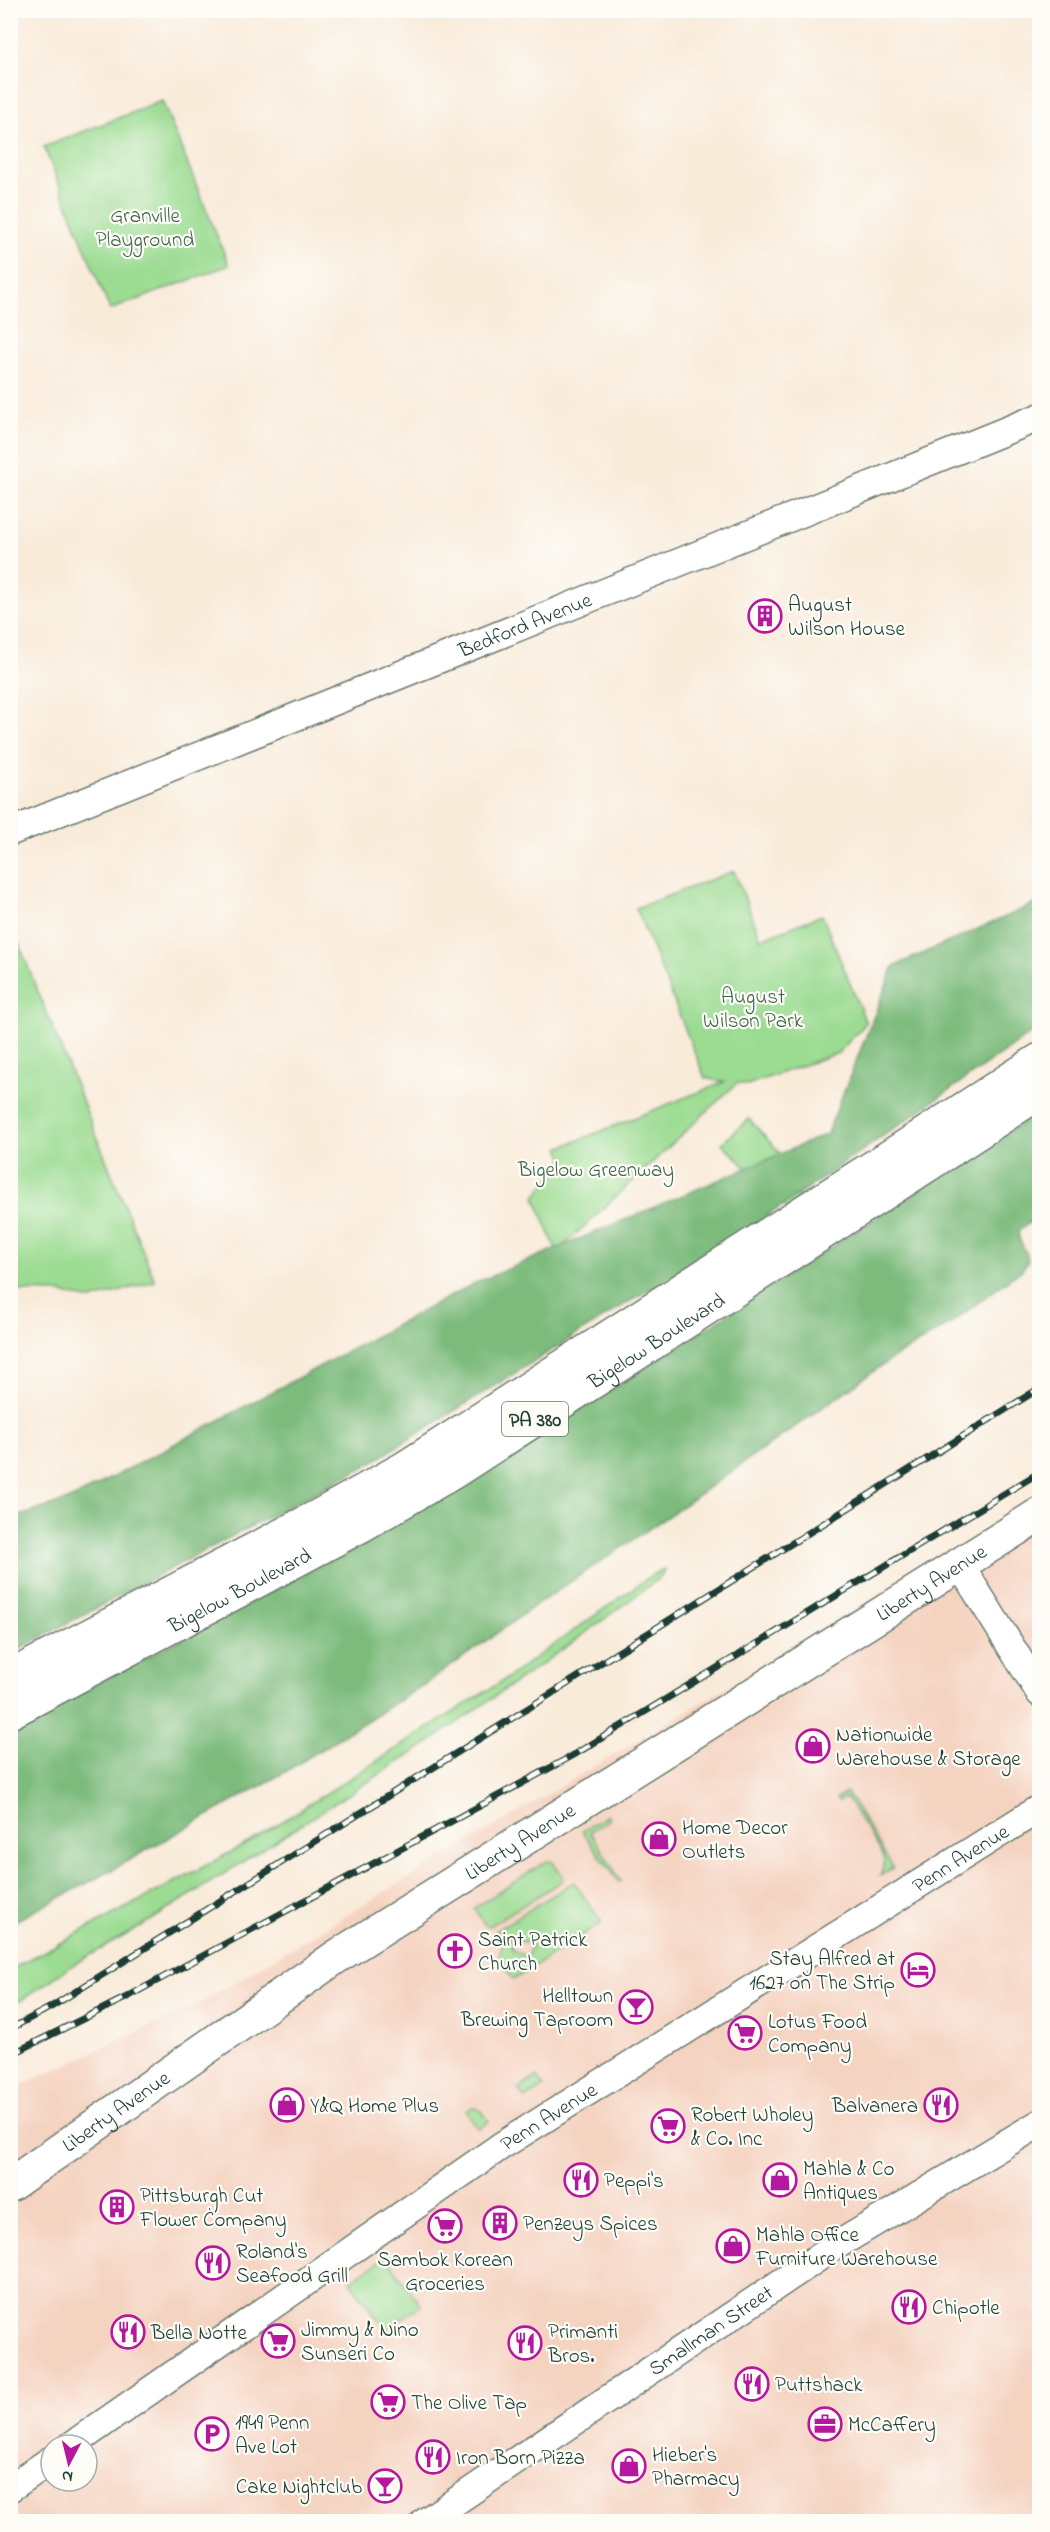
<svg xmlns="http://www.w3.org/2000/svg" width="1050" height="2532" font-family="'Indie Flower',sans-serif">
	<style>
		.built { fill: #f5d3c1; fill-rule: evenodd }
		.green { fill: #9bdb92; stroke: #5d8c63; stroke-width: 1.5 }
		.forest { fill: #7cbb7c; stroke: #4e7c58; stroke-width: 1.5 }
		.lines { fill: none; stroke-linecap: round; stroke-linejoin: round }
		.minor-casing { stroke: #6b7a6e; stroke-width: 30 }
		.major-casing { stroke: #6b7a6e; stroke-width: 36 }
		.minor { stroke: #fff; stroke-width: 27 }
		.major { stroke: #fff; stroke-width: 33 }
		.rail-casing { stroke: #1f3d34; stroke-width: 7 }
		.rail { stroke: #fdfcf7; stroke-width: 4.5; stroke-dasharray: 14; stroke-linecap: butt }
		.labels { text-anchor: middle; stroke-width: 4.5; stroke-linejoin: round; paint-order: stroke }
		.shield { fill: #fdfcf7; stroke: #62766e; stroke-width: 1.5 }
		.shield-label { font-size: 20px; font-weight: bold; fill: #1f3d34 }
		.park-label { font-size: 21px; fill: #3e644c; stroke: #fdfcf7 }
		.poi-label { font-size: 21px; fill: #1f3d34; stroke: #fdfcf7; text-anchor: start }
		.street-label { font-size: 21px; fill: #1f3d34; stroke: #fdfcf7 }
	</style>
	<rect width="100%" height="100%" fill="#fdfcf7"/>
	<filter id="ink" filterUnits="userSpaceOnUse"><feTurbulence type="fractalNoise" baseFrequency=".0167" numOctaves="2"/><feDisplacementMap in="SourceGraphic" scale="12" xChannelSelector="R" yChannelSelector="G"/><feConvolveMatrix kernelMatrix="1 2 1 2 8 2 1 2 1" color-interpolation-filters="sRGB"/></filter>
	<filter id="wash" filterUnits="userSpaceOnUse"><feTurbulence type="fractalNoise" baseFrequency=".008" numOctaves="4" result="noise"/><feDisplacementMap in="SourceGraphic" scale="24" xChannelSelector="R" yChannelSelector="G"/><feGaussianBlur stdDeviation="1.35" result="paint"/><feColorMatrix in="noise" values="0 0 0 0 0 0 0 0 0 0 0 0 0 0 0 0 0 1.4 0 .05"/><feComposite in="paint" operator="in"/></filter>
	<g filter="url(#wash)">
		<rect width="100%" height="100%" fill="#f9ebda"/>
		<path class="built" d="M1039,1500v1021h-1028l-1,-431 185,-84zM51,2445h36v36h-36z"/>
		<path class="green" d="M162,101l67,164 -119,45 -66,-163z
			M734,871l27,68 61,-24 44,108 -28,30 -91,32 -10,-2 -180,169 -22,-55 29,-38 -5,-11 165,-66 -19,-4 -69,-170z
			M16,937l139,344 -64,19 -35,-8 -45,-1 -1,-351z
			M749,1119l38,42 -7,18 23,20 -16,10 -65,-66z
			M665,1569l-4,8 -92,68 -148,103 -279,178 -66,37 -65,44v-38l239,-127 257,-164 148,-105z
			M847,1792l46,76 -13,8 5,-14 -2,-7 -37,-58 -7,4 -3,-2z
			M607,1815l2,4 -19,13 31,49 -2,1 -37,-51z
			M547,1861l6,1 10,14 -1,5 -73,45 -4,-1 -11,-17z
			M574,1882l28,41 -89,57 -9,-15 -6,2 4,-26 8,-1 2,10 15,7 4,-12 -36,-14z
			M537,2077l7,10 -19,12 -7,-10z
			M472,2107l10,4 7,10 -11,8 -12,-18z
			M386,2257l35,48 -35,25 -36,-49z"/>
		<path class="forest" d="M1039,902v126l-266,184 -402,251 -360,190v-134l63,-21 401,-215 352,-149 67,-168z
			M1039,1112v104l-20,14c-3,12 9,19 9,31l-6,9 -75,56 -57,34 -216,152 -142,96 -102,73 -145,91 -186,105 -88,46v-194l371,-196 223,-139z"/>
	</g>
	<g filter="url(#ink)">
		<g class="lines">
			<g class="minor-casing">
				<g id="minor">
					<path id="s1" d="M10,832l1030,-415"/>
					<path d="M960,1565l80,128"/>
					<path id="s2" d="M72,2445l429,-299 539,-338"/>
					<path d="M10,2488l41,-28"/>
					<path id="s3" d="M425,2522l409,-275 206,-124"/>
				</g>
			</g>
			<g class="major-casing">
				<g id="major">
					<path d="M10,1677l307,-160 88,-49 635,-408"/>
					<path id="s4" d="M10,1712l352,-187 93,-54 585,-379"/>
					<path id="s5" d="M10,2185l326,-228 704,-443"/>
				</g>
			</g>
			<use href="#minor" class="minor"/>
			<use href="#major" class="major"/>
			<g class="rail-casing">
				<path id="rail" d="M10,2029l41,-22 121,-76 868,-543
					M10,2055l117,-58 445,-241 468,-284"/>
			</g>
			<use href="#rail" class="rail"/>
		</g>
	</g>
	<defs>
		<g id="building-ring" transform="scale(1.725)"><circle r="9.5" fill="#fdfcf7" stroke="#b5179e" stroke-width="1.5"/><path d="M-4-6H4V6H1V3H-1V6H-4ZM-2.5-4.3h1.7v1.8h-1.7ZM.8-4.3h1.7v1.8H.8ZM-2.5-1h1.7V.8h-1.7ZM.8-1h1.7V.8H.8Z" fill="#b5179e"/></g>
		<g id="shop-ring" transform="scale(1.725)"><circle r="9.5" fill="#fdfcf7" stroke="#b5179e" stroke-width="1.5"/><path d="M-5-2.5h2.3a2.7 3.5 0 0 1 5.4 0H5L5.5 6h-11ZM-1.5-2.5h3a1.5 2.3 0 0 0-3 0Z" fill="#b5179e"/></g>
		<g id="church-ring" transform="scale(1.725)"><circle r="9.5" fill="#fdfcf7" stroke="#b5179e" stroke-width="1.5"/><path d="M-1.2-6h2.4v3.5h3.3v2.4h-3.3V6h-2.4V-.1h-3.3v-2.4h3.3Z" fill="#b5179e"/></g>
		<g id="hotel-ring" transform="scale(1.725)"><circle r="9.5" fill="#fdfcf7" stroke="#b5179e" stroke-width="1.5"/><path d="M-6-4.5h1.5V1H6V5H4.5V3h-9V5H-6ZM-4 0a1.8 1.8 0 1 1 3.6 0ZM.5 0V-2.5h3Q6-2.5 6 0Z" fill="#b5179e"/></g>
		<g id="bar-ring" transform="scale(1.725)"><circle r="9.5" fill="#fdfcf7" stroke="#b5179e" stroke-width="1.5"/><path d="M-6-5H6L.8 .8V4.5H3.5V6h-7V4.5H-.8V.8Z" fill="#b5179e"/></g>
		<g id="supermarket-ring" transform="scale(1.725)"><circle r="9.5" fill="#fdfcf7" stroke="#b5179e" stroke-width="1.5"/><path d="M-6-5.5h2.5l.6 2H6L4.5 2H-2.5L-4.4-4H-6ZM-1.5 3.2a1.3 1.3 0 1 0 .1 0ZM3 3.2a1.3 1.3 0 1 0 .1 0Z" fill="#b5179e"/></g>
		<g id="restaurant-ring" transform="scale(1.725)"><circle r="9.5" fill="#fdfcf7" stroke="#b5179e" stroke-width="1.5"/><path d="M-5-6h1v4h1v-4h1v4h1v-4h1v5L-1.5 .5V6h-2V.5L-5-1ZM5-6V6H3V1.5H1.5Q1.5-4 5-6Z" fill="#b5179e"/></g>
		<g id="office-ring" transform="scale(1.725)"><circle r="9.5" fill="#fdfcf7" stroke="#b5179e" stroke-width="1.5"/><path d="M-6-3h4V-5.5h4V-3h4V5H-6ZM-1-4.5V-3h2v-1.5ZM-6 0V1H6V0Z" fill="#b5179e"/></g>
		<g id="parking-ring" transform="scale(1.725)"><circle r="9.5" fill="#fdfcf7" stroke="#b5179e" stroke-width="1.5"/><path d="M-3.5-5.5H1a3.5 3.5 0 0 1 0 7H-1V5.5H-3.5ZM-1-3.4V-.6H.8a1.4 1.4 0 0 0 0-2.8Z" fill="#b5179e"/></g>
	</defs>
	<g fill-rule="evenodd">
		<use href="#building-ring" x="765" y="616"/>
		<use href="#shop-ring" x="813" y="1746"/>
		<use href="#shop-ring" x="659" y="1839"/>
		<use href="#church-ring" x="455" y="1951"/>
		<use href="#hotel-ring" x="918" y="1970"/>
		<use href="#bar-ring" x="636" y="2007"/>
		<use href="#supermarket-ring" x="745" y="2033"/>
		<use href="#shop-ring" x="287" y="2105"/>
		<use href="#restaurant-ring" x="941" y="2105"/>
		<use href="#supermarket-ring" x="668" y="2126"/>
		<use href="#restaurant-ring" x="581" y="2180"/>
		<use href="#shop-ring" x="780" y="2180"/>
		<use href="#building-ring" x="117" y="2207"/>
		<use href="#building-ring" x="500" y="2223"/>
		<use href="#supermarket-ring" x="445" y="2226"/>
		<use href="#shop-ring" x="733" y="2246"/>
		<use href="#restaurant-ring" x="213" y="2263"/>
		<use href="#restaurant-ring" x="909" y="2307"/>
		<use href="#restaurant-ring" x="128" y="2332"/>
		<use href="#supermarket-ring" x="278" y="2341"/>
		<use href="#restaurant-ring" x="525" y="2343"/>
		<use href="#restaurant-ring" x="752" y="2384"/>
		<use href="#supermarket-ring" x="388" y="2402"/>
		<use href="#office-ring" x="825" y="2424"/>
		<use href="#parking-ring" x="212" y="2434"/>
		<use href="#restaurant-ring" x="433" y="2457"/>
		<use href="#shop-ring" x="629" y="2466"/>
		<use href="#bar-ring" x="385" y="2486"/>
	</g>
	<g class="labels">
		<rect class="shield" x="502" y="1402" width="66" height="34" rx="4.5"/>
		<g class="shield-label">
			<text x="535" y="1426">PA 380</text>
		</g>
		<g class="park-label">
			<text x="145" y="222">Granville<tspan x="145" dy="24">Playground</tspan></text>
			<text x="753" y="1003">August<tspan x="753" dy="24">Wilson Park</tspan></text>
			<text x="596" y="1176">Bigelow Greenway</text>
		</g>
		<g class="poi-label">
			<text x="788" y="611">August<tspan x="788" dy="24">Wilson House</tspan></text>
			<text x="836" y="1741">Nationwide<tspan x="836" dy="24">Warehouse &amp; Storage</tspan></text>
			<text x="682" y="1834">Home Decor<tspan x="682" dy="24">Outlets</tspan></text>
			<text x="478" y="1946">Saint Patrick<tspan x="478" dy="24">Church</tspan></text>
			<text x="895" y="1965" text-anchor="end">Stay Alfred at<tspan x="895" dy="24">1627 on The Strip</tspan></text>
			<text x="613" y="2002" text-anchor="end">Helltown<tspan x="613" dy="24">Brewing Taproom</tspan></text>
			<text x="768" y="2028">Lotus Food<tspan x="768" dy="24">Company</tspan></text>
			<text x="310" y="2112">Y&amp;Q Home Plus</text>
			<text x="918" y="2112" text-anchor="end">Balvanera</text>
			<text x="691" y="2121">Robert Wholey<tspan x="691" dy="24">&amp; Co. Inc</tspan></text>
			<text x="803" y="2175">Mahla &amp; Co<tspan x="803" dy="24">Antiques</tspan></text>
			<text x="604" y="2187">Peppi's</text>
			<text x="140" y="2202">Pittsburgh Cut<tspan x="140" dy="24">Flower Company</tspan></text>
			<text x="523" y="2230">Penzeys Spices</text>
			<text x="756" y="2241">Mahla Office<tspan x="756" dy="24">Furniture Warehouse</tspan></text>
			<text x="236" y="2258">Roland's<tspan x="236" dy="24">Seafood Grill</tspan></text>
			<text x="445" y="2266" text-anchor="middle">Sambok Korean<tspan x="445" dy="24">Groceries</tspan></text>
			<text x="932" y="2314">Chipotle</text>
			<text x="301" y="2336">Jimmy &amp; Nino<tspan x="301" dy="24">Sunseri Co</tspan></text>
			<text x="548" y="2338">Primanti<tspan x="548" dy="24">Bros.</tspan></text>
			<text x="151" y="2339">Bella Notte</text>
			<text x="775" y="2391">Puttshack</text>
			<text x="411" y="2409">The Olive Tap</text>
			<text x="235" y="2429">1949 Penn<tspan x="235" dy="24">Ave Lot</tspan></text>
			<text x="848" y="2431">McCaffery</text>
			<text x="652" y="2461">Hieber's<tspan x="652" dy="24">Pharmacy</tspan></text>
			<text x="456" y="2464">Iron Born Pizza</text>
			<text x="362" y="2493" text-anchor="end">Cake Nightclub</text>
		</g>
		<g class="street-label">
			<text dy="7" stroke="none"><textPath href="#s1" startOffset="555">Bedford Avenue</textPath></text>
			<text dy="7" stroke="none"><textPath href="#s4" startOffset="746">Bigelow Boulevard</textPath></text>
			<text dy="7" stroke="none"><textPath href="#s5" startOffset="1101">Liberty Avenue</textPath></text>
			<text dy="7" stroke="none"><textPath href="#s4" startOffset="260">Bigelow Boulevard</textPath></text>
			<text dy="7" stroke="none"><textPath href="#s5" startOffset="615">Liberty Avenue</textPath></text>
			<text dy="7" stroke="none"><textPath href="#s2" startOffset="1065">Penn Avenue</textPath></text>
			<text dy="7" stroke="none"><textPath href="#s5" startOffset="129">Liberty Avenue</textPath></text>
			<text dy="7" stroke="none"><textPath href="#s2" startOffset="579">Penn Avenue</textPath></text>
			<text dy="7" stroke="none"><textPath href="#s3" startOffset="344">Smallman Street</textPath></text>
		</g>
	</g>
	<rect width="1050" height="2532" fill="none" stroke="#fdfcf7" stroke-width="36"/>
	<g transform="translate(69 2463) rotate(187)"><circle r="28" fill="#fdfcf7" stroke="#a4b0a9" stroke-width="1.5"/>
	<path d="M0-4.5L10 22L0 15L-10 22Z" fill="#b5179e"/>
	<text y="-9" font-size="16" font-weight="bold" text-anchor="middle" fill="#1f3d34">N</text>
	</g>
</svg>
